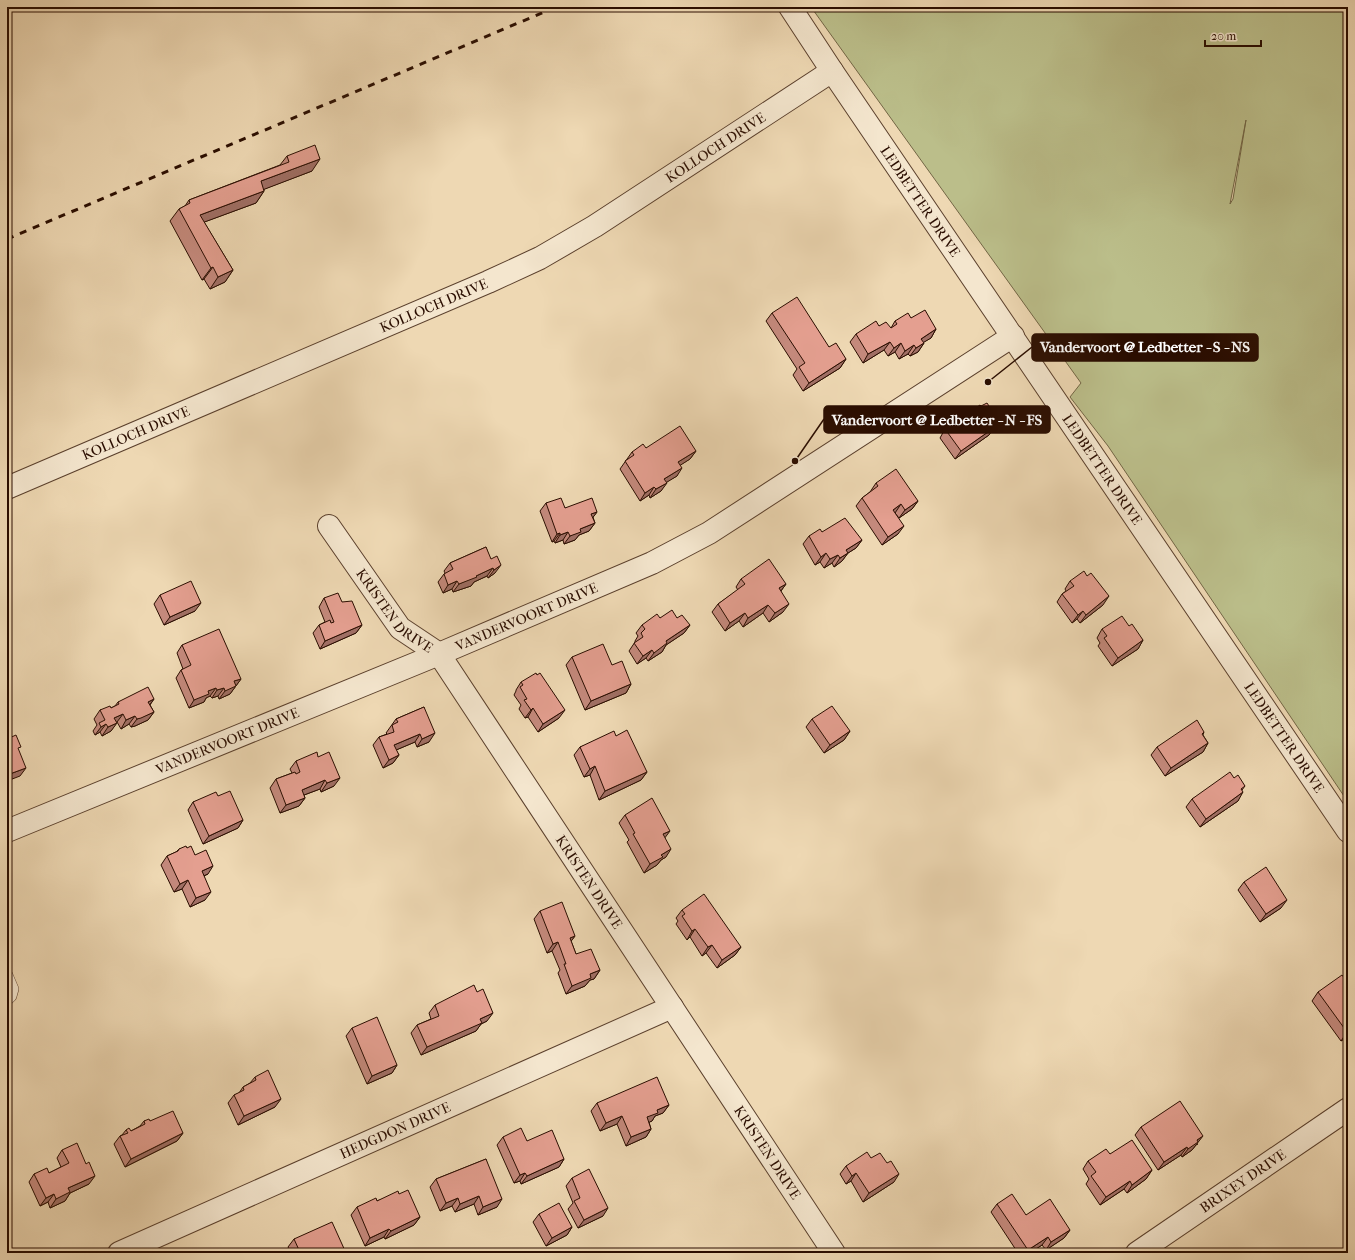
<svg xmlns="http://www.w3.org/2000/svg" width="1355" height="1260" font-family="'IM FELL French Canon',serif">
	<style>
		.green { fill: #bbbe8a; stroke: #726645; fill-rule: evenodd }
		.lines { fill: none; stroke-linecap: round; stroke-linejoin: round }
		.service-casing { stroke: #5b402d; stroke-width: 12 }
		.minor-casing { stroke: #5b402d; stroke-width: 24 }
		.service { stroke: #f4e6ce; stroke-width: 11 }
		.minor { stroke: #f4e6ce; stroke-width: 22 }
		.rail { stroke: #2a0d00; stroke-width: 3; stroke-dasharray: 7 7; stroke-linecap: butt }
		.wall { fill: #c4897c; stroke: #2a0d00 }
		.shaded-wall { fill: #a06f65; stroke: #2a0d00 }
		.building { fill: #e49f90; stroke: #2a0d00 }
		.labels { text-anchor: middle; stroke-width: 4; stroke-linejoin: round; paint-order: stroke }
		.street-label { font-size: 14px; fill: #2a0d00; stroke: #f4e6ce }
		.leader { fill: none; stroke: #2a0d00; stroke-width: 1.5 }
		.callout-dot { fill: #2a0d00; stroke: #f4e6ce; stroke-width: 1.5 }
		.callout { fill: #2a0d00; stroke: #2a0d00; stroke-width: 1.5 }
		.callout-label { font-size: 15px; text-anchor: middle; font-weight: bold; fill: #fff }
	</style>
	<rect width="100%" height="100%" fill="#eed8b3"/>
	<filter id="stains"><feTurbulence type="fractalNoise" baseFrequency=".005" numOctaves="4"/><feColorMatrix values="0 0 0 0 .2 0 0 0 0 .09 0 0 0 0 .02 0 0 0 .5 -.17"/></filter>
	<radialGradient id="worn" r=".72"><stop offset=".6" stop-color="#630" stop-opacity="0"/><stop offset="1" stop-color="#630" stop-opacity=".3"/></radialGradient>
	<path class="green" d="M811,7h537v795l-240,-356 -38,-49 11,-14zM1246,120l-13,79 -3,5z"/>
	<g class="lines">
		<g class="service-casing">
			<path id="service" d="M7,975l6,14 -2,7 -4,4"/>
		</g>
		<g class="minor-casing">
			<g id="minor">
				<path id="s1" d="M790,7l42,64 516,760"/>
				<path id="s2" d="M7,488l481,-206 52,-24 55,-32 237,-155"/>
				<path id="s3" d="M329,526l71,102 39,26 395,599"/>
				<path id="s4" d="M7,831l432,-177 213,-91 57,-30 304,-197"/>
				<path id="s5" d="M119,1253l553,-246"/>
				<path id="s6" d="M1137,1253l211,-144"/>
			</g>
		</g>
		<use href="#service" class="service"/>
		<use href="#minor" class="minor"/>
		<path class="rail" d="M7,239l549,-232"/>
	</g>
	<path class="wall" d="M287,156l25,15 -48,18v2l-8,12 -52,19 29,48 -8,12 -15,7 -6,-10 -2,1 -32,-59 9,-12 6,-3 4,-6 91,-35z
		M772,313l57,34 17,12 -6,9 -37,23 -10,-16 4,-6 -31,-48z
		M911,318l25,11 -5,9 -8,4 1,1 -6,9 -8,4 -2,-2 -9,5 -4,-7 -7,4 -4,-6 -21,13 -13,-21 6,-8 23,-8 12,2 4,-7z
		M989,419v16l-34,24 -15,-21 5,-9z
		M646,448l50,3 -6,8 -10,6 -3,11 -11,6 -5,9 -11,7 -1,-3 -9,6 -20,-32 12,-17z
		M876,483l42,18 -6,8 -13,9 -4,-5 3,21 -16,11 -26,-39 6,-8 8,-6z
		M546,503l19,5 32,4 -4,5 2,6 -6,8 -10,4 -4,5 -11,4 -1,-4 -8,3 -1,-2 -2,1 -12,-31z
		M822,532l40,8 -6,8 -8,5 -6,8 -8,6 -2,-4 -8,5 -4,-6 -5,3 -12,-21 6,-8z
		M486,547l9,26 -7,5 -1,-2 -13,6 -3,4 -18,6 -1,-3 -9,4 -5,-11 6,-8 1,-1 -1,-2 6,-8z
		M741,579l45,5 -5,7 2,21 -14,10 -6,-9 -20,14 -4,-6 -14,10 -13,-19 6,-8 20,-14 -2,-3z
		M1070,581l33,24 -23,18 -3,-4 -5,4 -15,-21 5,-8 4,-3 -1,-2z
		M160,595l35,16 -31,14 -10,-21z
		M324,598l38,27 -6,8 -36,16 -7,-16 6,-8 6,-3 -6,-15z
		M660,618h17l13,7 -6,8 -18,12 -4,7 -14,9 -2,-3 -9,6 -8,-13 6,-9v-1l3,-5 -2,-3 6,-8z
		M1129,626l14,14 -5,9 -26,17 -14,-20 2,-3 -3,-5 5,-9z
		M182,645l59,34 -11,15 -11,5 -1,-3 -6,2 -2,-2 -4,2 -2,4 -15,6 -13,-30 5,-8 2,-1 -6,-16z
		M572,657l40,8 19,19 -5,9 -41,17 -19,-45z
		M521,682l38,36 -21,14 -10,-15 -3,1 -6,-9 2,-4 -7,-10 2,-4v-1z
		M154,699l-4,6 4,7 -6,8 -13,6 -4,1 -2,-3 -8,5 -4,-7 -6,9 -9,5 -2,-4 -5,3 -2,-4 4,-6 -3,-6 6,-9 11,-2 4,-2 3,-4z
		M424,707l5,35 -12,5 -2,-5 -19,8 3,5 -6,8 -10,5 -10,-23 6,-8 8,-3 -1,-1 10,-14z
		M812,719l38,12 -6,9 -20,13 -18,-26z
		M1204,732l-1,3 5,8 -5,9 -38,24 -14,-21 6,-8z
		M616,736l31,36 -6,8 -42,20 -9,-25 -6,2 -10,-22 6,-8z
		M318,757l16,29 -13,6 -1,-3 -16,6 1,3 -6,8 -19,7 -10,-25 6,-9 16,-6 -2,-4 6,-8z
		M1234,778l11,8 -3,4 -4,11 -38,26 -14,-20 6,-8z
		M218,796l25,24 -5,8 -35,16 -15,-34 5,-8z
		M625,815l40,23 1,19 -5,3 -4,5 -13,8 -17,-31 2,-2 -10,-17z
		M187,848l8,7 13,19 -4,2 1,24 -15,7 -8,-18 -8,3 -13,-27 6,-9 9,-4 3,-3z
		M1244,882l37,26 -21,14 -22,-32z
		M682,910l59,37 -6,8 -18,13 -11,-15 -4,3 -12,-19 -3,3 -11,-16 2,-3 -2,-3z
		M540,911l35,25 -4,5 5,13 24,16 -6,9 -4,1 -5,6 -19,8 -8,-21 2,-3 -8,-19 -5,2 -13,-34z
		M1348,983v53l-7,5 -29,-40 6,-9z
		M435,1005l52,16 -6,3 -5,7 -55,24 -10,-22 6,-8 14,-6 -2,-6z
		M352,1028l45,37 -5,8 -25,11 -21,-48z
		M255,1077l20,30 -37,18 -10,-22 6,-8 5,-2 4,-6 7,-4z
		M597,1103l72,2 -6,8 -8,3 -3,5 -3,1 2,7 -5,8 -20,9 -9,-22 -17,7 -9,-20z
		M144,1121h6l33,12 -6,8 -52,26 -11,-23 6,-8 2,-1 4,-5 5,1 9,-5z
		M1141,1127l57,17 -2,1 -4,5 -10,7 -1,-2 -23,15 -23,-35z
		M503,1137l24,4 37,18 -5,8 -38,17 -1,-3 -6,2 -17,-38z
		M62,1150l27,34 -19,9 -5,8 -15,7 -2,-6 -8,4 -11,-24 5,-8 15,-1 12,-6 -4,-9z
		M1110,1154l42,16 -6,9 -19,14 -3,-4 -24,16 -14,-21 3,-5 -6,-10 5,-8z
		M871,1158l23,24 -31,20 -12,-21 -5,3 -6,-10 6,-8z
		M486,1159l11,48 -19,8 -4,-11 -19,8 -3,-6 -12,5 -10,-24 6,-8z
		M572,1178l31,38 -25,12 -10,-19 5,-6 -7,-17z
		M399,1194l21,23 -6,8 -29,14 -1,-2 -19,9 -14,-31 6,-8z
		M997,1204l29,11 44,15 -6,8 -18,12 -4,-5 -12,8h-12l-27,-41z
		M539,1214l33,13 -5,8 -21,11 -13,-24z
		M294,1239l52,14h-55l-3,-6z"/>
	<path class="shaded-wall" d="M320,159l-8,12 -60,23 9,-13z
		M264,191l-8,12 -65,24 9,-12z
		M213,267l-9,12 -2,1 9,-12z
		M233,270l-8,12 -15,7 8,-12z
		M936,329l-5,9 -15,9 5,-8z
		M890,342l-6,8 -21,13 5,-9z
		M901,343l-6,9 -7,4 6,-8z
		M924,343l-6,9 -8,4 6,-8z
		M914,345l-6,9 -9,5 6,-8z
		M846,359l-6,9 -37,23 6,-8z
		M993,412l-5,8 -1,-4z
		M995,427l-6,8 -34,24 6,-8z
		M696,451l-6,8 -17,11 5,-8z
		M682,468l-5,8 -18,11 5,-8z
		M667,483l-6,8 -11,7 6,-9z
		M654,487l-5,8 -9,6 5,-8z
		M918,501l-6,8 -13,9 6,-8z
		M901,504l-6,9 -8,5 6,-8z
		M597,512l-6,8v-6z
		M595,523l-6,8 -10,4 -4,5 -11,4 6,-8 10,-7z
		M904,526l-6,8 -16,11 6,-8z
		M568,532l-5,8 -8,3 5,-8z
		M560,533l-6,8 -2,1 5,-8z
		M862,540l-6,8 -16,10 6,-8z
		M826,553l-6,9 -5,3 6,-8z
		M848,553l-6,8 -8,6 6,-9z
		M838,555l-6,8 -8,5 6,-9z
		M501,565l-6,8 -7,5 6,-8z
		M493,568l-6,8 -13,6 -3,4 -18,6 6,-8z
		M457,581l-5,8 -9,4 5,-8z
		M786,584l-6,8 -1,-4z
		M1109,596l-6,9 -23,18 6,-8z
		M201,603l-6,8 -31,14 6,-8z
		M789,604l-6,8 -14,10 6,-9z
		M768,605l-5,8 -20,14 5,-9z
		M1083,611l-6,8 -5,4 6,-8z
		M745,613l-6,8 -14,10 5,-8z
		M362,625l-6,8 -36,16 5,-8z
		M690,625l-6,8 -18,12 -4,7 -14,9 6,-8 12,-12z
		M1143,640l-5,9 -26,17 6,-8z
		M652,650l-6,8 -9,6 6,-8z
		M241,679l-11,15 -11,5 6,-8 9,-10z
		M631,684l-5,9 -41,17 6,-9z
		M216,688l-6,8 -4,2 -2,4 -15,6 5,-8 14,-9z
		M224,688l-6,8 -6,2 5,-8z
		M154,699l-6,8v-5z
		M533,708l-5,9 -3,1 6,-8z
		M565,710l-6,8 -21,14 5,-8z
		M154,712l-6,8 -13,6 -4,1 6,-8z
		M123,714l-6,8 -8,4 5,-8z
		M135,716l-6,8 -8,5 5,-9z
		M117,723l-6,8 -9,5 6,-9z
		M106,724l-6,8 -5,3 6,-8z
		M850,731l-6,9 -20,13 6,-8z
		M435,733l-6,9 -12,5 5,-8z
		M420,734l-5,8 -26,11 5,-8z
		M1208,743l-5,9 -38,24 6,-8z
		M399,755l-6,8 -10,5 6,-8z
		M595,766l-5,9 -6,2 6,-8z
		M26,768l-6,8 -13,5v-6z
		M647,772l-6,8 -42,20 6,-9z
		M340,778l-6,8 -13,6 6,-9z
		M325,780l-5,9 -24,9 6,-8z
		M1243,792l-5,9 -38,26 6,-8z
		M305,798l-6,8 -19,7 6,-8z
		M243,820l-5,8 -35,16 6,-8z
		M670,831l-6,8 -1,-5z
		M671,849l-5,8 -5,3 -4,5 -13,8 6,-9 11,-9z
		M213,866l-5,8 -12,5 6,-8z
		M188,880l-6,9 -8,3 6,-8z
		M211,892l-6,8 -15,7 6,-9z
		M1287,900l-6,8 -21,14 6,-8z
		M695,929l-5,8 -3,3 5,-9z
		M575,936l-6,8 1,-6z
		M558,942l-6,9 -5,2 6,-9z
		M712,945l-6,8 -4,3 6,-9z
		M741,947l-6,8 -18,13 5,-8z
		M600,970l-6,9 -4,1 -5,6 -19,8 6,-8 18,-12z
		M493,1013l-6,8 -6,3 -5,7 -55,24 6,-8 53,-28z
		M1347,1032h1v4l-7,5z
		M397,1065l-5,8 -25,11 5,-8z
		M281,1099l-6,8 -37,18 6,-9z
		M669,1105l-6,8 -8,3 -3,5 -11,5 6,-9 10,-7z
		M622,1116l-5,8 -17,7 6,-8z
		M651,1129l-5,8 -20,9 5,-9z
		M183,1133l-6,8 -52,26 6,-8z
		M1203,1136l-11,14 -10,7 6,-8 9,-9z
		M1187,1147l-6,8 -23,15 6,-8z
		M564,1159l-5,8 -38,17 6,-8z
		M1152,1170l-6,9 -19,14 5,-8z
		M525,1173l-5,8 -6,2 6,-8z
		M856,1173l-5,8 -5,3 6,-8z
		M899,1174l-5,8 -31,20 6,-9z
		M95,1176l-6,8 -19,9 -5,8 -15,7 6,-9 12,-11z
		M1130,1181l-6,8 -24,16 6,-8z
		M54,1194l-6,8 -8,4 6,-8z
		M479,1196l-5,8 -19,8 5,-8z
		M458,1198l-6,8 -12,5 6,-8z
		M502,1199l-5,8 -19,8 5,-8z
		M608,1208l-5,8 -25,12 6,-8z
		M420,1217l-6,8 -29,14 6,-8z
		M572,1227l-5,8 -21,11 6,-8z
		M389,1229l-5,8 -19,9 5,-8z
		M1070,1230l-6,8 -18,12 5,-8z
		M1048,1237l-6,8 -12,8h-4l2,-3z"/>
	<path class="building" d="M315,145l5,14 -59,22 3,10 -64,24 33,55 -15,7 -5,-10 -2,1 -32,-59 11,-6 -1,-3 100,-38 -2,-6z
		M797,297l32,50 7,-4 10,16 -37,24 -10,-16 6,-4 -33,-50z
		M925,310l11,19 -15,10 3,4 -8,5 -2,-3 -9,6 -4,-8 -7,5 -4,-6 -22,12 -12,-20 20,-13 3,5 7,-4 5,6 6,-4 -2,-3 13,-8 3,5z
		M987,403l6,9 -6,4 8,11 -34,24 -16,-22 35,-24 1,1z
		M680,426l16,25 -18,11 4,6 -18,11 3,4 -11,6 -2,-2 -9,6 -20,-32 9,-6 -2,-3 11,-8 3,4z
		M896,469l22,32 -13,9 -4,-6 -8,6 11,16 -16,11 -26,-39 16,-12 -2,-3z
		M561,498l4,10 27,-10 5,14 -6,2 4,9 -15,6 1,3 -11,4 -2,-4 -8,3v-2l-3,1 -11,-31z
		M845,518l17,22 -16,10 2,3 -8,5 -2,-3 -8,4 -4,-6 -5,4 -12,-21 11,-7 2,3z
		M486,547l5,12 6,-3 4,9 -7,5 -1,-2 -17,8 1,1 -18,7 -2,-3 -9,4 -4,-11 9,-5 -3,-6z
		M769,559l17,25 -7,4 10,16 -14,9 -7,-8 -20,13 -3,-5 -15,10 -12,-19 27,-20 -4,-5z
		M1084,571l3,5 4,-3 18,23 -23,19 -3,-4 -5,4 -16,-21 12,-8 -4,-5z
		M191,581l10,22 -31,14 -10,-22z
		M338,593l4,9 10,-1 10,24 -37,16 -6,-16 11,-5 1,3 3,-1 -10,-24z
		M672,610l5,8 5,-3 8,10 -24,16 1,2 -13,10 -2,-3 -9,6 -9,-13 9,-6 -2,-4 4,-4 -3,-4 15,-11 3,4z
		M1122,616l7,10 3,-2 11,16 -25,18 -14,-20 3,-2 -5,-7z
		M219,629l22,50 -7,2 2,5 -11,5 -1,-3 -7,2 -1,-2 -8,3 1,3 -15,6 -13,-30 10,-5 -9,-20z
		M603,644l9,21 10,-4 9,23 -40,17 -19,-44z
		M536,673l1,2 3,-2 25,37 -22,14 -10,-16 -2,2 -7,-10 3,-1 -7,-12 3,-2 -2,-3z
		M148,687l6,12 -6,3 6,10 -13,6 -4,1 -2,-3 -9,4 -3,-6 -9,4 3,5 -9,4 -2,-3 -5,3 -2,-4 6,-3 -5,-10 10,-4 1,2 8,-4 -1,-2z
		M832,706l18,25 -20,14 -18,-26z
		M424,707l11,26 -13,6 -2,-5 -26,11 5,10 -10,5 -10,-23 15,-5 -2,-7 6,-3 -2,-3z
		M1197,720l7,12 -2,2 6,9 -37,25 -14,-21z
		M627,730l20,42 -42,19 -10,-25 -5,3 -10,-22 34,-16 2,5z
		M16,735l5,12 -3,1 8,20 -19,7v-36z
		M317,752l1,5 11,-5 11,26 -13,5 -2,-3 -23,10 3,8 -19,7 -10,-26 19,-7 1,2 4,-2 -4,-11z
		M1230,772l4,6 4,-3 7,11 -4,3 2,3 -37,27 -14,-20z
		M230,791l13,29 -34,16 -16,-34 23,-10 2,4z
		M652,798l18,33 -7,3 8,15 -10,6 2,2 -13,7 -17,-30 2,-1 -10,-18z
		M186,846l1,2 4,-2 4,9 11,-5 7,16 -11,5 9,21 -15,6 -8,-18 -8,4 -13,-28 11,-5 1,-2z
		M1266,867l21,33 -21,14 -22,-32z
		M704,894l37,53 -19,13 -10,-15 -4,2 -13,-18 -3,2 -10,-15 3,-2 -3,-4z
		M562,902l13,34 -5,2 6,16 15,-5 9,21 -10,4 1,4 -19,8 -8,-22h2l-8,-22 -5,2 -13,-33z
		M1342,975l6,8v49h-1l-29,-40z
		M474,985l3,7 6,-3 10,24 -13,6 2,4 -55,24 -10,-22 22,-9 -4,-11z
		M377,1017l20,48 -25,11 -20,-48z
		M268,1070l13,29 -37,17 -10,-21 10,-5 -1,-3 13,-7 -1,-3z
		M657,1077l12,28 -12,5 1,3 -11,4 4,12 -20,8 -9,-21 -16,7 -9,-20z
		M1180,1101l23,35 -6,4 1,2 -10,7 -1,-2 -23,15 -23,-35z
		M173,1111l10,22 -52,26 -11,-23 8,-3 -2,-3 3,-2 2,3 14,-7 -1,-3 5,-2 1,2z
		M521,1128l6,13 25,-11 12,29 -37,17 -2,-3 -5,2 -17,-38z
		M1132,1140l20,30 -20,15 -2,-4 -24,16 -15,-21 5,-4 -8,-11 18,-12 4,5z
		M77,1143l9,21 3,-2 6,14 -27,12 2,4 -14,7 -2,-5 -8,4 -12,-24 13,-6 2,5 20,-10 -7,-13z
		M867,1152l4,6 9,-5 7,10 4,-2 8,13 -30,19 -13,-20 -4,3 -6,-10z
		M486,1159l16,40 -19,8 -4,-11 -19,8 -2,-6 -12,5 -10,-24z
		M589,1169l19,39 -24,12 -10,-19 6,-3 -8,-20z
		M408,1190l12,27 -29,14 -2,-2 -19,9 -13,-31 19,-9 1,3 21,-10 1,3z
		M1012,1194l14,21 24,-16 20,31 -19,12 -3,-5 -20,13 -31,-46z
		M559,1203l13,24 -20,11 -13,-24z
		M332,1222l14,31h-52l5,-3 -5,-11z
		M769,1249l4,4h-10z"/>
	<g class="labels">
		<g class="street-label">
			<text dy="5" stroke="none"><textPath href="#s2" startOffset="788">KOLLOCH DRIVE</textPath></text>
			<text dy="5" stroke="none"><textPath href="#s1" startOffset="234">LEDBETTER DRIVE</textPath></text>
			<text dy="5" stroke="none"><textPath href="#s2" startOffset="464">KOLLOCH DRIVE</textPath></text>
			<text dy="5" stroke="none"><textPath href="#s2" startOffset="140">KOLLOCH DRIVE</textPath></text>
			<text dy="5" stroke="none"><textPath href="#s1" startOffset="558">LEDBETTER DRIVE</textPath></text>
			<text dy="5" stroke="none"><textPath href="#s3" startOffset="108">KRISTEN DRIVE</textPath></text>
			<text dy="5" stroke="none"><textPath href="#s4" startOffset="562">VANDERVOORT DRIVE</textPath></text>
			<text dy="5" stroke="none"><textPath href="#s1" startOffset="882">LEDBETTER DRIVE</textPath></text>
			<text dy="5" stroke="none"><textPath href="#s4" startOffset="238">VANDERVOORT DRIVE</textPath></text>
			<text dy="5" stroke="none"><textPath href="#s3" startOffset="444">KRISTEN DRIVE</textPath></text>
			<text dy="5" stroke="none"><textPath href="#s5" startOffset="302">HEDGDON DRIVE</textPath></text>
			<text dy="5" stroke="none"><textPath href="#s3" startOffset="768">KRISTEN DRIVE</textPath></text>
			<text dy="5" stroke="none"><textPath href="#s6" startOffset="128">BRIXEY DRIVE</textPath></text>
		</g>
	</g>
	<path class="leader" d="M988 382L1032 347M795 461L824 419"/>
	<g class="callout-dot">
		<circle cx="988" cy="382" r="4"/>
		<circle cx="795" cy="461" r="4"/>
	</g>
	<g class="callout">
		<rect x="1032" y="334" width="226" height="27" rx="4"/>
		<rect x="824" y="406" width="226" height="27" rx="4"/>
	</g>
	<g class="callout-label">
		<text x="1145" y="352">Vandervoort @ Ledbetter - S - NS</text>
		<text x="937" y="425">Vandervoort @ Ledbetter - N - FS</text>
	</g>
	<rect width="1355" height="1260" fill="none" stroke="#eed8b3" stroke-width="24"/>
	<rect x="8" y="8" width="1339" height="1244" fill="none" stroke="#2a0d00" stroke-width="2"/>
	<rect x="12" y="12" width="1331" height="1236" fill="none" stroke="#2a0d00"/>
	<path d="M1205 40v6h56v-6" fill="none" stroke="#2a0d00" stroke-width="2"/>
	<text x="1211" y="40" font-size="12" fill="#2a0d00" stroke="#f4e6ce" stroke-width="3" paint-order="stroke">20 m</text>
	<rect width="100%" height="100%" filter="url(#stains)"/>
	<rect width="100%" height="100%" fill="url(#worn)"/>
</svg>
